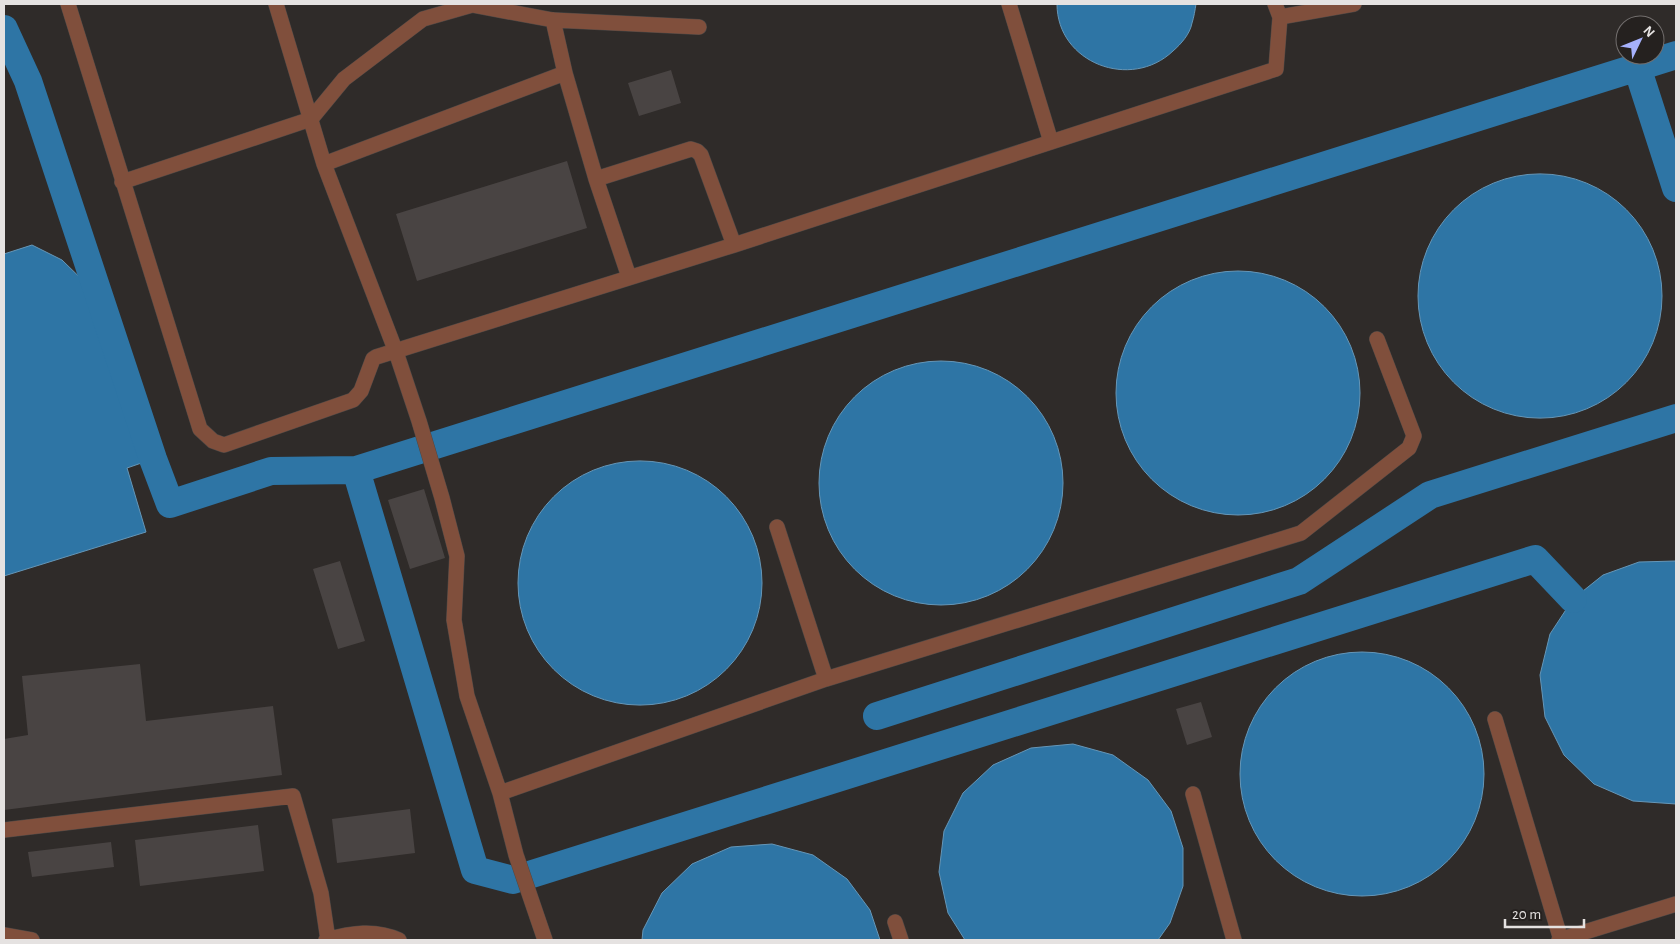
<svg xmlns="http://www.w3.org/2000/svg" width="1680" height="944" font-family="'Alegreya Sans',sans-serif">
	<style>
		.water { fill: #2e75a5; stroke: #6596b7 }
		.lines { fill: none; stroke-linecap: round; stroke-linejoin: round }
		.canal { stroke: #2e75a5; stroke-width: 28 }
		.building { fill: #494443 }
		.minor-casing { stroke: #4c4846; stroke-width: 16 }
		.minor { stroke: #804f3c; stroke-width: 15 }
	</style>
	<rect width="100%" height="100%" fill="#2f2b29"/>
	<path class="water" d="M1057,4h139c-1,6 -2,13 -4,19 -2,11 -11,21 -19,28 -42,40 -116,12 -116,-47z
		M1418 296a122 122 0 1 1 244 0a122 122 0 1 1-244 0Z
		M32,245l30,15 39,38 52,161 -26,9 19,64 -142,44v-322z
		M1116 393a122 122 0 1 1 244 0a122 122 0 1 1-244 0Z
		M819 483a122 122 0 1 1 244 0a122 122 0 1 1-244 0Z
		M518 583a122 122 0 1 1 244 0a122 122 0 1 1-244 0Z
		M1676,561v243l-43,-3 -39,-17 -30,-29 -19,-38 -5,-42 10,-41 23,-35 30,-24 36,-13z
		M1240 774a122 122 0 1 1 244 0a122 122 0 1 1-244 0Z
		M1073,744l40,11 35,25 23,31 12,37v38l-13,37 -12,17h-193l-17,-27 -9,-41 5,-41 19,-38 30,-28 38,-17z
		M772,844l41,11 34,24 23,31 10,30h-238l1,-10 19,-37 30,-29 39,-17z"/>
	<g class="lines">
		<path class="canal" d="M4,29l24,52 125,378 17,45 101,-33 85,-1 119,400 38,10 1022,-321 38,40
			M1637,67l39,121
			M356,470l1320,-415
			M877,716l422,-135 131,-86 246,-77"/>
	</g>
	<path class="building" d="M671,70l10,33 -42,13 -11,-33z
		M567,161l20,67 -170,53 -21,-67z
		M424,489l21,69 -35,11 -22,-69z
		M340,561l25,80 -27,8 -25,-80z
		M140,664l6,57 127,-15 9,69 -278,35v-71l24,-4 -6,-59z
		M1201,702l11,35 -25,8 -11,-36z
		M410,809l5,44 -78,10 -5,-44z
		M258,825l6,46 -124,15 -5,-46z
		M111,842l3,25 -82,10 -4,-25z"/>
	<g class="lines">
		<g class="minor-casing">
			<path id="minor" d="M68,4l132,425 13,12 11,4 129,-45 8,-9 12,-32 3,-2 358,-112 542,-176 4,-52 -5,-13
				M276,4l48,160 72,188 23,69 23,77 15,58 -3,64 13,76 33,97 16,62 29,85
				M1009,4l42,138
				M1280,17l74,-13
				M553,20l12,53
				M324,164l241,-91 31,106 33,98
				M596,179l95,-30 6,2 4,4 33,90
				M122,182l189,-63 33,-40 79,-60 49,-14 81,15 146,7
				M777,527l49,152
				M1495,719l66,221
				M500,793l326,-114 475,-146 108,-85 5,-12 -37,-97
				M1193,794l41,146
				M4,830l289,-34 28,97 7,47
				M895,922l6,18
				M4,935l28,5
				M326,940c25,-7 49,-11 73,0
				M1559,940l117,-36"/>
		</g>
		<use href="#minor" class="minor"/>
	</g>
	<rect width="1680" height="944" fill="none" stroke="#e5e2e1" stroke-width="10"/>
	<g transform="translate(1640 40) rotate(47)"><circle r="24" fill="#25211f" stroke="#726e6d"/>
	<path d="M0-4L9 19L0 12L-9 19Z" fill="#a6b1fc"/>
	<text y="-8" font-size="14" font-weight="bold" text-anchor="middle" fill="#e5e2e1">N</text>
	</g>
	<path d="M1505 919v8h79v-8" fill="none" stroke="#e5e2e1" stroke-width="2.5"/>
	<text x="1512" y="919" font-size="15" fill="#e5e2e1" stroke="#25211f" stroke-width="4" paint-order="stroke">20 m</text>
</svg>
